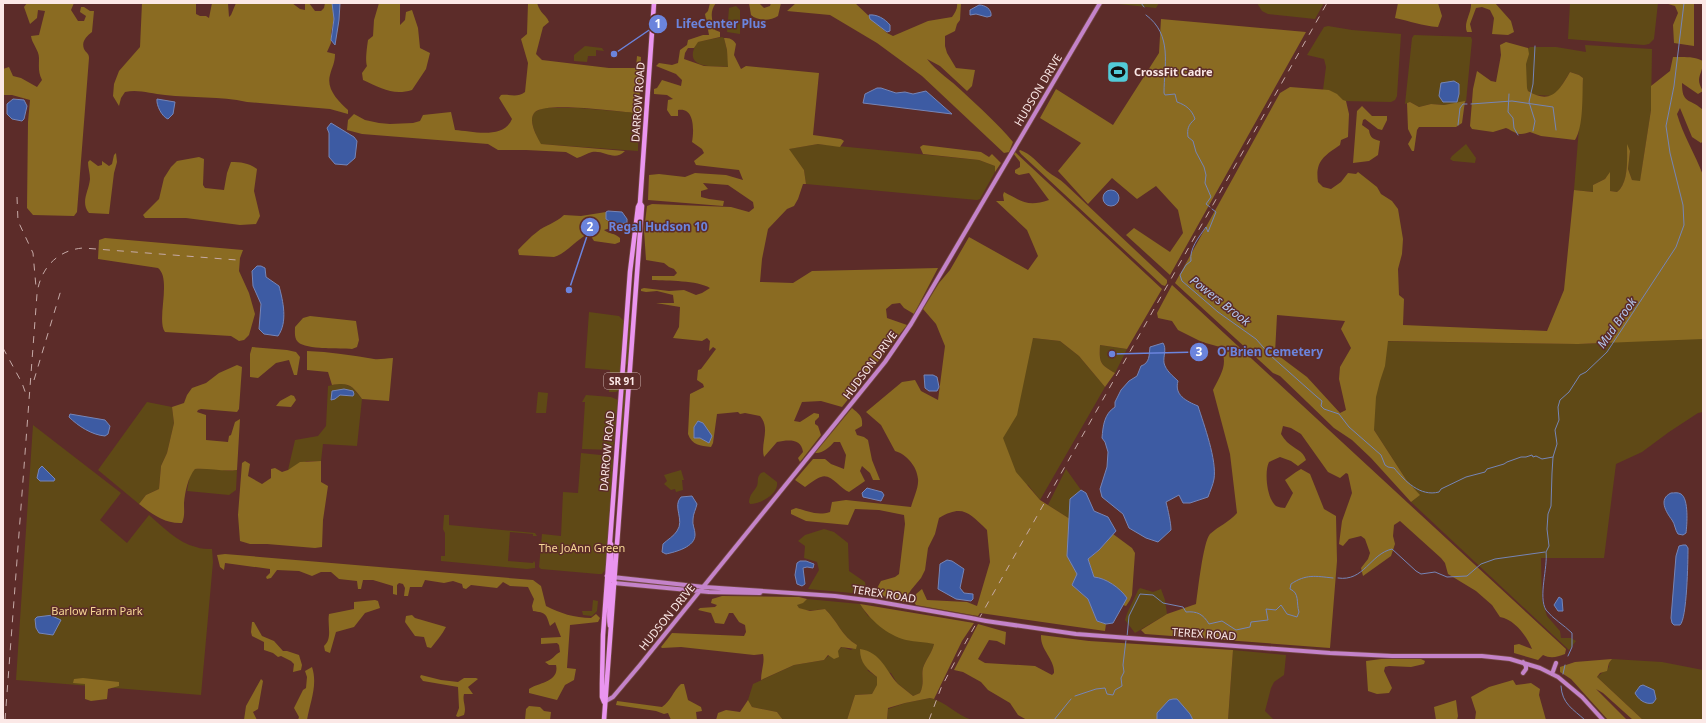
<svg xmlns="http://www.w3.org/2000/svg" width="1706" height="723" font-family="'Noto Sans',sans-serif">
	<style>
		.green { fill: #5f4916 }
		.forest { fill: #8a6b22; fill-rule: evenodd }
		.water { fill: #3d5ba3; stroke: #7685b7 }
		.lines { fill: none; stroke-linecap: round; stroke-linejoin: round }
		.stream { stroke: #7685b7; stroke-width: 1 }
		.secondary-casing { stroke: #754a47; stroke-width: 5.5 }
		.primary-casing { stroke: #754a47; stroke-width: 6 }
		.secondary { stroke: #c483c9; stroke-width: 4 }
		.primary { stroke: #ea95ef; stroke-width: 4.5 }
		.rail { stroke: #c6aaa7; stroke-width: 1; stroke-dasharray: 7 7; stroke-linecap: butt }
		.secondary-bridge-casing { stroke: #754a47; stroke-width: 5.5; stroke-linecap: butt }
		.secondary-bridge { stroke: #c483c9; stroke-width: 4 }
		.labels { text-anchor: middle; stroke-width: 3; stroke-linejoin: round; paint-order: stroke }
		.shield { fill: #5c2c29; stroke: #cbb0ad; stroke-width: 1 }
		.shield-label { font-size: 10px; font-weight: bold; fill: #fbe8e6 }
		.poi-label { font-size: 11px; font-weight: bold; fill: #fbe8e6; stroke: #5c2c29; text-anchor: start }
		.street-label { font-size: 11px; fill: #fbe8e6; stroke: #5c2c29 }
		.park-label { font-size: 11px; fill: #f7d795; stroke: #5c2c29 }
		.water-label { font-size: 12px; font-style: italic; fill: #b3c6ee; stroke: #5c2c29 }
		.leader { fill: none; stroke: #6b84dd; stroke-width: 1.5 }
		.callout-dot { fill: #6b84dd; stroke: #5c2c29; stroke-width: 1.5 }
		.mark-label { font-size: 12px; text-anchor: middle; font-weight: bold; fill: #fff }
		.callout-label { font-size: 12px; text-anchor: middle; font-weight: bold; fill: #6b84dd; stroke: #5c2c29; stroke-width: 3; stroke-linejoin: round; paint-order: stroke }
	</style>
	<rect width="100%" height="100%" fill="#5c2c29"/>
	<path class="green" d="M1109,3h50l-3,5z
		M1257,3h67l-9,16 -47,-5 -6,-3z
		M1570,3h88l-4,36 -5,5 -5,1 -76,-6z
		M736,6l4,4v24l-13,-2 2,-24z
		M1328,26l24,4 49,4 -4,62 -2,4 -4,2 -48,-1 -14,-11h-6l3,-23 -2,-8 -17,-4 17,-28z
		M1414,35l57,2 1,3 -6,62 -22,3 -13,-1 -12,3 -9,-5 -5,2 7,-66z
		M722,37l2,1 3,12 2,17c-19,-1 -47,2 -32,-25z
		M1585,45l67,4 -1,61 -11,72 -8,-2 -4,-11 2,-18 -3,-5c0,13 2,37 -10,46l-7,-1v-18l-5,6 -12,6 1,7 -20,-2 9,-112 -4,-3 -9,-3 -11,18 -7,6 -16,-1 -8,-4 -16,-30 18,-14h26l30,5z
		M585,46l17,2 2,3 -8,-1v6h-8l-1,6 -13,-1v-6z
		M544,108h35l60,5 -1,38 -98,-7c-3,-8 -13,-24 -5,-32 2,-2 7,-3 9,-4z
		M818,144l161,16 16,6v6l-15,27 -3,1 -171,-16 -2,-14 -16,-21z
		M1466,144l10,14 -1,5 -22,-2 -3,-2 2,-3z
		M1703,222v190l-5,1 -29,19 -27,20 -26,12 -12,94h-63l1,42 5,16 13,15 1,7h10l5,3 -7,9 -158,-148 8,-7 -12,-14 -33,-51 -1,-89 205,3 33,-1z
		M589,312l30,4 5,5 -5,69 -3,2h-7l1,-22 -25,-2z
		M628,317l3,4 -2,42 -3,2 -1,-2z
		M1033,338l27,3 19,15 26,31 -65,113 -12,-15 -77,-7z
		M1100,345l27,4 -12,24c-15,-9 -16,-10 -15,-28z
		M626,370l2,2 -5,76 -3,1 4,-77z
		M342,383l10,4 10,12 -5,47 -34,-2 -2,17h-14l-19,9 7,-30 23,-4 8,-10 2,-40z
		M538,392l10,1 -2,20h-10z
		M586,395l25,2 7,3 -5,50 -31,-1 3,-47h-3z
		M147,402l25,5 2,16 -7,30 -6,13 -2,23 -13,6 -7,9 -41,-34z
		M33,425l88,68 -21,27 27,23 22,-28c14,12 29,28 47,32 5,2 11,2 16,2l1,13 -12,133 -185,-15z
		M581,453l29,3 3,4 -7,109 -4,5h-4l-57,-5 -2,-2 3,-33 19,2 2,-44 15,1z
		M209,468l20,3 8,-1 -1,20 -7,5 -42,-4 3,-17 5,-5z
		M1066,469l15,21 -11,9v20l-22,-14z
		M681,470l3,10h-2l1,10 -7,2 -1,-3 -4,1 -7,-6 3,-3 -3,-6z
		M764,472l13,10c2,12 -16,22 -27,22l-1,-2c1,-9 5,-10 8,-16 2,-5 -1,-8 4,-13z
		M444,515h5v10l86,8 2,3h-4v-2l-23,-2 -2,29 25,2 1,-2 1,2v5l-8,1 -86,-8v-5h4v-23l-2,-4z
		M824,529l10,3 14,11 1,28 16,11 1,7 -3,5 -55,-5 11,-19 -2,-8 -13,-4 1,-12 -7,-5 7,-6z
		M1140,588l13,4 8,-3 4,11 2,14 -32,19 -10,-13c3,-11 9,-20 13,-30z
		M807,599l53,5 8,12 66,28c-2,9 -8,15 -11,24 -2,9 2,14 -3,25l-7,3 -16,-13 -6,-10 -24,-3 10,7v9l-5,8 -17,1 -8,25h-64l-6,-8 -25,-5 -4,-7 5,-16 41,-19 30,-5c5,-6 12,-7 18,-13l9,3 6,-5c-15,-8 -20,-25 -32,-36 -9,1 -23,4 -29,-4z
		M593,600l5,1 -1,10 -5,5 -9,-1 -1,-4h10z
		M1233,650l53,5 -2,20 -10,7 -3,6 -6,23 9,9h-46z
		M1612,659l50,3 41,8v50h-60l-46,-43 12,-10v-4z
		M930,698c17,4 26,17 42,22h-85l1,-11 17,-6z"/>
	<path class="forest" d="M27,3h47l-3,7 7,11h6l2,-5 -6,-4 1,-5h3l6,4h4l-2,21c-5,4 -11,9 -8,17 2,4 5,4 5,9l-12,154 -3,4 -41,-1 -6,-7 1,-86 2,-22 -18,-5h-9v-26l6,-2 4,9 8,2 16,9 5,-7c-4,-8 -3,-13 -3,-22 0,-8 -7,-14 -8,-22l8,-1 6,-24 -7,-1 -1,8 -7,6 -6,-17z
		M142,3h54v11l4,2h6l3,2 3,-15h16l1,14 2,-2 5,-12h56l8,6 5,1v-6l4,-1 6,8h6l3,-3 1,-5h7l2,16 -3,14v10l-4,9 8,2c0,9 -3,13 -5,21 -4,14 8,26 18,35v4l-18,-5 -83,-7c-27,-6 -55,-4 -82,-7 -14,-1 -26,-6 -40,-3l-4,6 -2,8 -6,-10 1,-12 5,-13 21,-24z
		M379,3h21v22l5,-5 1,-8 6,-2 6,18 2,20 10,5 -4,16 -14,21c-19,6 -31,-2 -49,-10l-1,-7 5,-7c-2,-5 0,-19 1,-26l5,-4 1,-16z
		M528,3h9c4,12 8,10 12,19l-6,5 -7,27 6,6 67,8h27l1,-12 4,1 -2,56c-18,-1 -92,-12 -104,-1 -8,8 2,25 6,32l84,7c-11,11 -20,-1 -33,1 -5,1 -10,5 -15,6l-11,-6 -40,-2h-28l-10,-6 -126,-10 -15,-4 1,-10 6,-6 11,6 14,3 11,1 23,-1 7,-2 3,-6 28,-3 4,18c17,1 48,10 57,-11l-13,-21 2,-3c9,-1 16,3 24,-3l3,-29 -7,-24 6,-5z
		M710,3h6c-7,9 -4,17 -1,27l5,2v5l-22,5 -4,6h-6l-3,5 -1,6 20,7 24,1 -1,-17 -3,-12c6,0 9,1 12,6l-2,11 7,14 5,-3 73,7 -6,62 28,4 3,2 -4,6 -22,-3 -29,5 15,21 2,14h-3l-5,15 -4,7 -7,3 -19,20 -6,30 -2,23 33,1 19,-12 126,-3 -24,46 -10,-6 -4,-5 -8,1 -6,5 1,9 20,7 -65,82 -21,-6 -19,1 -8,19 6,1 14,-9 5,1v3l-4,4v3l3,2 3,9 -21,27 -2,-4 5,-6c-2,-14 -15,-12 -26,-10l-13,15c-4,-14 7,-28 -4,-41l-15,-3 -5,1 -2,-2 -21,2 -4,29 -2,4c-11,-1 -19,-2 -23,-13l2,-40 14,-7 -1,-3 -6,-4 1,-10 3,-1 15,-20 -3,-2 -4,4 1,-10 -3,-3 -5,3 -29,-3 6,-11 1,-20 -24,-4h18l-1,-8 -16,-4 -11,1 -5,-1v-2l3,-1 25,3 15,-1 12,5 6,-2 8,-5c-13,-8 -42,-7 -58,-8v-4h22l3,-3 -3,-4 -5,-2 -5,-4 -18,-3 -2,-30 3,-24 5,-2 79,3 18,5 5,-4 -1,-6 -25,-17 -25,-2 5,6 -7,2v6l8,2 15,2 -1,5 -75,-6 1,-25 10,-1 26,3 10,-4 31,2 17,5 -4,-10 -43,-5 -2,-4 10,-8 -2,-4 -10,-7c2,-11 3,-35 -14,-32v6h-7l-4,-6 1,-10 5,-1 -6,-4 -13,-1v-5l3,-1 5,-8 19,6 1,-6 -6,-6 -20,-8 3,-3 13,2 6,-2 2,-13 7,-5 1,-5 15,-5h6l-4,-21 3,-3z
		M749,3h10l5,5 6,-2 1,-3h10l-3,13c-7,5 -21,5 -27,-1z
		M796,3h59l32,30 6,3 35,-15 24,-4c3,-4 6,-9 5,-14h4l-1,17 -3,4 -2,7 -10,5v10l2,7 9,15 19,2 -3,16 -5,5 -27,-25 -13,-7c10,13 24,21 36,33 17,16 35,32 50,50l-4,10 -5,1 -82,-77 -45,-33 -47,-28 -43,-4z
		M1398,3h40l4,13 -4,11c-16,-1 -28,-6 -43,-9z
		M1471,3h24l16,18 3,11 -6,3 -16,-1 2,-16 -4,-8 -8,-3 -6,1 -6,16 2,8h-5c-4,-9 5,-19 4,-29z
		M1665,3h29v43l-20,-3 -1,-18 5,-12 -3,-7z
		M1161,19l145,13 -136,243 -44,-40 8,-7 36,24 13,-19 -5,-23 -22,-24 -19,13 -25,-21 -24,26 -30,-33 23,-28 -41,-25 16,-29 57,36 46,-72z
		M1506,42l22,6 1,6 -3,10 1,24 1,3c23,14 31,0 42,-19l9,3 4,3c-1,16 1,48 -8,62l-34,-4 -11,-4c-13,5 -14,0 -24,-4l-13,4 -21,-3 -2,-3 3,-37 4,-18 14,10 5,1 5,-27 -1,-10z
		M1673,57c9,0 22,-1 30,4 0,14 -9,16 0,30l-5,3 -16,-11c0,21 7,15 20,26l1,32 -2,2 -9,-6 -12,-29 -3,6c6,21 18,40 26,61v164l-125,5 -190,-3 -3,25 -5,15 -4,16 -2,33 33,51 13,14 -9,7 -40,-44 -19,-18 -18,-12 -54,-52 -7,-3 -98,-90 105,-190 10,-6 39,3 8,4 6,6 3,1 3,13 -1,23 -7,3 -1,5c-16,11 -25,16 -22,37l5,5 8,2 10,-7 7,-9 8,1 2,-2 19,15 4,7 11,7 6,8 5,30 -1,15 -4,15 1,26 5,4 -1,26 144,6 17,-41 10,-100 19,2v-7l12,-6 5,-7v19l7,1c12,-9 10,-34 10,-48l3,7 -2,18 4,11 8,1 11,-71v-24l19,-15zM1277,315l68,6 -4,8 10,19 -11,19 -1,12 7,31 -6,3 -33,-36 -32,-24z
		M1465,101l-3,22 -6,4h-37l-2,3 -3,21h-2l-4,-7 4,-7 -4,-8 -1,-26 3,-1 9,5 12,-3 13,1z
		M1362,106l10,10h15v4l-5,10 -4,-1 -13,-10 -2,1 -1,5 7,5c1,8 4,9 11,11l-2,14 -9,6 -16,2 4,-52z
		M923,145l58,7 8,5 3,-3 9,9 -6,9v-6l-16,-6 -56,-6 -3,-7z
		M1020,150c11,4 18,13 27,21 6,5 13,8 18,13l102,96v3l-2,3 -3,-1 -141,-131 -2,-3z
		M1015,152l147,137 -35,60 -27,-4c-1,18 0,19 15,28l-10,14 -26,-31 -19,-15 -27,-3 -16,77 -14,23 13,34 24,28 30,19 -3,37 11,18 -6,11 16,14 9,22 9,3 -1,7 -125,-18 -2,3 -62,-11 -3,-4 3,-7 6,-5 5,11 40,2 10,4 13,-44 -3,-32c-18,-17 -24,-26 -48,-12l-4,16 -7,14 -3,22 -4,8 -10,12 -7,12c-10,-1 -21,-4 -28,-12l5,-9 14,-4 4,-3 6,-50 -1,-9 -25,-5 -24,-1 -7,16 -42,-4 -15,-7v-4l5,-2c12,3 21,8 34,4l2,-10 14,-2 65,7c2,-8 8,-20 7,-28 -1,-13 -12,-25 -23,-28l-14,-26 -15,-13 36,-30 13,-2 6,11 17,9 7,-54 -9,-22 -13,-15 16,-26 11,-13 19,-33 59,33 10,-14 -11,-26 -31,-29h8l-1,-6 1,-3c19,10 24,15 45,8l-20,-27 -10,2 -4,-2v-3l5,-3v-5l-7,-9z
		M116,153l1,9 -3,11 -5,41 -20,-1c-9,-11 0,-22 1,-34 0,-6 -2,-11 -2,-17l2,-2 8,6 4,-1v-4l7,5 3,-2 2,-9z
		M199,157l5,2 -1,26 2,3 19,2 3,-17 4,-11c10,0 18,1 26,7l-3,22 6,25 -4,8 -16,1 -54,-7h-41l-2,-3 16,-16 5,-21 7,-11 6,-6z
		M606,212v8l7,3 1,4 -10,3c5,4 11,3 16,8v4l-5,2 -21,-3 -5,-8c-13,7 -22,20 -35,24l-35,-2 -1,-5c6,-6 12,-13 19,-18 8,-7 19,-9 27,-17l17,1z
		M105,238l138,12 -3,8 -1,13 10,22 6,21 -6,21 -5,5 -5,1 -8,-5 -66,-4c-9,-12 7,-53 -7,-64l-60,-9 1,-19z
		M1172,285l394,364 -1,5c-8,3 -14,5 -22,1l-5,5 -24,-7v-8l5,-1 13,5c-6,-14 -17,-29 -32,-32l-8,-12 -16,-14 -28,-17 -3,-11 -4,-5 -41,-37 -6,4 -1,11 2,8 -4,12 -28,20 -2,-8 7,-9 2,-6 -5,-14 -4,-3 -12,3 -6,7 -4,-2 3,-23 10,-28 -4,-19 -2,-1 -6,5 -12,-6 -27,-38 -10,-6 -8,-2 -2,8c2,3 4,6 6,8 7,7 16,8 19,18l-8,6 -7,-5 -11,-4 -11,5c-5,10 -2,37 7,44 2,1 7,2 9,2l8,-15 -8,-13 11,-8 5,-3 9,5 14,35 12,7 1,45 -7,87 -185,-14 -4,-4 26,-16 29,-10c2,-13 7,-62 14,-70 9,-8 19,-12 27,-21l-7,-59 -17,-64c8,-16 16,-26 7,-43l-18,-5 -24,-12 -6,-9 -14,-3 -1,-5z
		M310,316l46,5 3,19 -2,7 -5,2c-11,-1 -46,1 -54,-7 -4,-4 -3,-10 -3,-15l8,-9z
		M252,347l35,3 9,2 4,5 -3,18h-3l-5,-15 -13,3 -18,15 -8,-1v-23z
		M307,351c23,1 45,4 67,8 5,1 12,-1 19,-1l-4,43 -27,-2c-10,-13 -12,-17 -30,-14l-4,-13 -21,-2z
		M237,365l5,2 -3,42 -2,3 -36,-3 -3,1 -1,2 9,3v25l22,2 1,-6 2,-1 4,-13 5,-3 -3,51c-14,2 -28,-2 -42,-1 -7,8 -10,23 -11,34 0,8 1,13 -2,20 -17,1 -30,-9 -43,-19l7,-9 13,-6 2,-23 6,-13 7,-30 -2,-16 12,-4 3,-8 5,-7 14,-5 13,-10z
		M291,395l3,1 2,4 -5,7 -15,-1 4,-5z
		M852,408c7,6 11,8 10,18l-7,4 2,5 7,2 4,3 4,20 8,20h-7l-3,-7 -8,-7 -2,5 5,10 -16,11c-9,-3 -18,-19 -28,-15 -4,1 -12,7 -16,10l-10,-7 18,-21h12l6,5 13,5 2,-14 -6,-13h-6c-4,5 -12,12 -19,11z
		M245,461l5,3 -2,12 14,8 9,-6v-9l4,-1 7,4 6,-2 12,-8 21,-1v21l7,4 -5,34 -1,27 -7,1 -48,-4h-17l-10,-3 -2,-26 4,-52z
		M1113,534l19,14 3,5 -3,42 -2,5 -4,6 -3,-1 4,-7 -33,-21 -6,-18 11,-9z
		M225,554l308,26 8,6 5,20c13,7 29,12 45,12l5,-4 4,4 -2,4 -28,3 -3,43 9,1 -2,11 -9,5 -8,15 -28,-7v-4c9,-6 31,-7 27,-24h-7l-4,-3c8,-2 9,-7 15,-10l-1,-7 -2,-2 -16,1v-6l20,-1 -6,-15 -5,4c-4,-13 -4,-13 -17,-15l-1,-5 2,-7 -6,-12 -18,-1 -7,-4 -6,6 -26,-3 -5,4 -3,-1 -1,-4 -9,-3 -9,2 -19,-3 -3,7h-12l-2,9h-4l1,-8 -2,-4 -4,-1 -2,2v10l-4,-1v-8l-20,-6h-10l-2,9h-3l-1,-8 -18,-2 -8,-7h-10l-9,4 -13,-5 -22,-1 -6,8 -4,1 -1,-2 4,-4v-4l-45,-6 -1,7 -4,-3 -3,-12z
		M722,596l77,1 8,2 -4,4 -6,2 2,3 11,3 15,-2c12,11 17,28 32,36l-1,4 -15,-2 -3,4 1,6 -5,2 -6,-4 -4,5 -30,5 -33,15c0,-9 4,-18 2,-26l-9,1 -73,-8 -19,1 -1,-1 11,-14 72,3 2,-4 -1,-7 -6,-3 -6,-9h-4l-5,11 -9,-1 -4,-10 -13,-3 2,-2 15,-1 2,-2 -6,-2 1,-4z
		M375,600l3,1 2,7 -15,5 -11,14 -18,5 -6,21 -5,-2 -1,-5c9,-8 3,-21 5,-32l25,-5v-7z
		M860,604l114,19 -12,18 -28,58 -4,-1 -25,5 -17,5 -1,12h-40l8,-25 17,-1 5,-9v-8c-10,-8 -17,-14 -17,-28 21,3 26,22 38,35 5,4 10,8 15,12l7,-3c5,-11 1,-16 3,-25 3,-9 9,-15 11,-24 -9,-2 -18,-2 -28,-4 -19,-5 -36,-20 -46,-36z
		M412,615l3,3 31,9c-4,8 -10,14 -15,21l-4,-1 -3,-10 -9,-1 -10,-14 1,-6z
		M252,622h2l8,14 12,5 9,10h4l12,4 3,10 -1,5 -8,2 1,-8 -3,-3 -10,-5 -3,1 -5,-4 -9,-3v-8l-12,-6 -1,-4z
		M978,624l28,8 -1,13 -8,-4 -8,-1 -11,19 7,4 50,3 17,9 2,-2c1,-14 -14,-23 -13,-38l48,6 144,9 -5,70h-201l-9,-5 -8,-12 -22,-13 -7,-8 -18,-10 -9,-2z
		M1381,659h40l4,2 -1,3 -13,3 -22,-1 -4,1 -1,4 8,17 -3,5 -12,1 -9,-3 -2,-30z
		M1612,659l-3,4 -2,8 -7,2 -3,4 46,43h-10l-30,-27 -7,-4 31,31h-19l-37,-41 -11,-7v-5l15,-5z
		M312,667c6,18 -2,35 -5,53h-9l1,-3 -5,-9 9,-18 3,-2 1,-11 -2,-6z
		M421,675l20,5 17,2 6,-4h12l2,1 -10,8 5,7h-9c-2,8 3,13 0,21l-6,2 -2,-1 3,-8 -1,-21 -35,-6 -3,-4z
		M83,678l36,4v4l-11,3 -1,10 -16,2 -6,-2v-15l-12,-1 1,-4z
		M261,679l2,2 -5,28 -5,3 4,8h-13l2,-14z
		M1513,680l3,5 15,-2 9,6 -1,6 7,25h-71l1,-8 -5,-15 18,-10z
		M681,684h3l4,16 13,7 1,4 -6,1 1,8h-26l-3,-7 -4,1 -8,-3 -40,-6 1,-4 45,6c9,-6 11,-16 19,-23z
		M748,700l4,7 25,5 6,8h-67l2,-7 8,-3 14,2z
		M1456,700l2,16 -1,4h-21l-2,-13z
		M529,706l11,1 4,4 7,1 -1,8h-25l1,-11z"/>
	<path class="water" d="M332,3h8l-1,17 -4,25 -4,-5 3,-21z
		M979,5c6,0 13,4 12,11l-4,1 -11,-3 -6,1v-5z
		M869,15c8,-1 16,4 21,10v6l-3,1 -17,-13z
		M1454,81l5,3v10l-2,8h-14l-4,-6 2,-13z
		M877,88h4l15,5 9,-1 8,2 13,-3 26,23 -89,-11 2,-9z
		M13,99l11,1 3,6 -3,13 -2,2 -10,-2 -5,-5v-10z
		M157,99l18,3 -2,12 -5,5c-6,-2 -12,-14 -11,-20z
		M331,123l23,14 3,4 -2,17 -8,7 -12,-1 -6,-7v-24l-2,-5z
		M1103 198a8 8 0 1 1 16 0a8 8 0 1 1-16 0Z
		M608,211l14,1 5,7v4l-10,1 -8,-3 -3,-2v-7z
		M257,266h4l4,2 1,9 13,9c4,15 9,36 -1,50l-14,-2 -5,-5 2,-25 -8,-18 -1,-15z
		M1163,343c4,6 0,13 1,20 2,8 9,13 14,18 -4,14 8,20 20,25 6,19 19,54 16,73 -1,6 -4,12 -6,18l-18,6h-7l-4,-8 -13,7c2,8 5,21 5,28l-13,12 -12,-4 -17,-10 -6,-14 -21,-17 -2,-8 7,-22 1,-15 -3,-10 -3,-4c1,-12 2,-24 13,-31v-5l6,-12 8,-9 8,-5 4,-10c9,-3 8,-11 9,-19z
		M924,375h9l4,2 2,10 -2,4h-8l-4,-3z
		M344,389l9,2 1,3 -1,2 -13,-1 -5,4 -4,1 1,-9z
		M70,414l35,6 5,6 -2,8 -3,2c-13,-1 -27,-10 -36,-19z
		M698,421l5,2 9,13 -3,7 -9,-5h-6v-11z
		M42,466l13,13 -1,2h-14l-3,-3 2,-9z
		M867,488l15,4 2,3 -3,6 -18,-4 -1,-4z
		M1081,490l5,3 8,18 14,6 8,14 -17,19 -11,9 6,18c12,1 26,11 33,21l-14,25 -7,1 -9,-3 -9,-22 -16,-14 5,-11 -10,-18 3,-57z
		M1671,493c3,0 7,-1 10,1 8,5 6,31 5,39l-3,2 -5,-1c-3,-4 -3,-10 -6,-14 -6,-8 -14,-21 -1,-27z
		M692,496l5,8c-1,5 -4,10 -4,15 -1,6 2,10 2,15 1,13 -20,18 -29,20l-4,-2 1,-8c4,-4 11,-8 14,-13 8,-11 -5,-25 4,-34z
		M1683,545h3l2,3c0,13 -1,71 -8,77h-6l-2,-2 -1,-5 5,-62 3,-10z
		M947,560l5,1 12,8 -4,19 4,5 9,1v5l-2,2 -15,-2 -18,-10 2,-25z
		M800,561h6l8,3 -1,4 -6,-1 -4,1 2,16 -3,2 -5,-2 -2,-9 2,-12z
		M1559,597l3,2 1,12h-5l-4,-6z
		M53,615l-1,1 9,4 -8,15 -14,-2 -3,-5 -1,-9 2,-2z
		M1643,685l11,5 2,9 -3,4c-8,2 -15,-4 -18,-10l5,-7z
		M1173,699h4l13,15 3,6h-36v-7l12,-13z"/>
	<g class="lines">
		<path class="stream" d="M1141,3l3,4
			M1146,15c27,20 18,50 18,78l1,2 10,-1 2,8c9,3 15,8 18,17 -7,6 -8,10 -7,18l5,4 3,11 8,15 2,8 -1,8 6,14 -5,7 4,3
			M1509,94l-1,18 5,6 1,10 4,7
			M1471,104l41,-3 41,6 3,23
			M1458,125l2,-17 3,-4h4
			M1533,131l2,-10 -6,-19 4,-18 2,-38
			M1212,209l4,3 -8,20 -2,-5c-7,10 -17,22 -15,34l-5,4 -6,10 2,6 36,31 38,27 15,17 45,40 6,5 -1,5 3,3 15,5 10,13 32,28 4,10 3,2 6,1c11,13 26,29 45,24l2,-3 25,-12 19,-5 2,-3 17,-5 3,-2 14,-5h5l6,-2 1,2 3,-1 6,3 11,-2
			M1338,578c26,4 32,-24 54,-29l24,22 5,3 14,-2 12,5 20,-1 14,-12 14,-5 50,-7
			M1127,637l2,-21 11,-22 13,1 10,8 20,4 3,5c11,-1 17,2 23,12l13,-3 14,9 14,-3 1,-5 17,-2 -2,-11 10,1 5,-5 6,9 10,3 2,-5c-3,-9 1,-19 -9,-23l1,-5c15,-10 24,-8 42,-6
			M1568,656l4,-9v-14c-8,-8 -19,-14 -26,-23 -8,-13 2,-43 0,-58l3,-6 -2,-17 1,-15 3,-8 1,-33 1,-16 4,-13 -2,-14 4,-10 -1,-13 2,-7 9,-8 11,-17 6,-3 21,-20 69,-105 8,-22 -1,-20 -13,-52 -4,-27 8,-40 10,-83
			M1563,674l2,-9
			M1561,686c1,18 12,23 24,34
			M1075,696l21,-7 9,-1 2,6 6,1 2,-5 7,-4 -1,-8 3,-6 -1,-7 3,-25
			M1054,720l17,-21"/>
		<g class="secondary-casing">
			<path id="secondary" d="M612,577l92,10 131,9 39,5 97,17
				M614,583l95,9 51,1
				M986,621l90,13 254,19 62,3h90l28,3 30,9 18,9 24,20 21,23
				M1523,673l3,-4v-3l-3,-4
				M1552,674l4,-11
				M604,702l9,-5 27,-32 245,-303 26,-38 189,-321"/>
		</g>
		<g class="primary-casing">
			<path id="primary" d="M611,544c2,11 -3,31 4,39
				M607,576c7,11 0,36 3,50
				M604,702l-2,-5v-14l1,-48 27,-363 8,-65 2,-4
				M604,720l38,-514 -2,-3 14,-200"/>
		</g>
		<use href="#secondary" class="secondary"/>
		<use href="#primary" class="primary"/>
		<path class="rail" d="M17,197l1,24 15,32 3,34
			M3,348l19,35 5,14
			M34,380l27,-90
			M5,720l32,-426c3,-25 20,-44 46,-46l154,12
			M929,720l12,-32 18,-34 368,-651"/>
		<g class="secondary-bridge-casing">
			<path id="secondary-bridge" d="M971,618l15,3"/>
		</g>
		<use href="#secondary-bridge" class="secondary-bridge"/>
	</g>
	<defs>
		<g id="stadium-square" transform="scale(1.15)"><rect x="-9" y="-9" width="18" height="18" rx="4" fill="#52cbd8" stroke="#5c2c29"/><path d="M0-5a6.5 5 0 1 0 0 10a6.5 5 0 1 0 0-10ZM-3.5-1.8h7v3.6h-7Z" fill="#111"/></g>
	</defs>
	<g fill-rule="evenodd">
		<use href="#stadium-square" x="1118" y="72"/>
	</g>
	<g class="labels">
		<rect class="shield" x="604" y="373" width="36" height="16" rx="3"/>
		<g class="shield-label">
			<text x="622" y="385">SR 91</text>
		</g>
		<g class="poi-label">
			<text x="1134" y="76">CrossFit Cadre</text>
		</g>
		<g class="street-label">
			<text transform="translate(1038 90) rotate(-59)" y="4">HUDSON DRIVE</text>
			<text transform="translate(638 102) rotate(-86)" y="4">DARROW ROAD</text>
			<text transform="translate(870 365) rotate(-53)" y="4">HUDSON DRIVE</text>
			<text transform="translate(607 451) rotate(-85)" y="4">DARROW ROAD</text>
			<text transform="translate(884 594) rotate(9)" y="4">TEREX ROAD</text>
			<text transform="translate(667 617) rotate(-51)" y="4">HUDSON DRIVE</text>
			<text transform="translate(1204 634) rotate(4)" y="4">TEREX ROAD</text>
		</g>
		<g class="park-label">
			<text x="582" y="552">The JoAnn Green</text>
			<text x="97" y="615">Barlow Farm Park</text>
		</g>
		<g class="water-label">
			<text transform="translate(1220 301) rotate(38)" y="4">Powers Brook</text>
			<text transform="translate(1617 323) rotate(-55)" y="4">Mud Brook</text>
		</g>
	</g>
	<path class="leader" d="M614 54L658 24M569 290L590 227M1112 354L1199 352"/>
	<g class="callout-dot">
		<circle cx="614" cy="54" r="4"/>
		<circle cx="569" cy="290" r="4"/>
		<circle cx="1112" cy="354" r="4"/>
		<circle cx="658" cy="24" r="10"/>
		<circle cx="590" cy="227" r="10"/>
		<circle cx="1199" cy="352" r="10"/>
	</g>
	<g class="mark-label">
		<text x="658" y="28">1</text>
		<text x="590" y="231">2</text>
		<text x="1199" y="356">3</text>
	</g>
	<g class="callout-label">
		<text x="721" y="28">LifeCenter Plus</text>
		<text x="658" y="231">Regal Hudson 10</text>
		<text x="1270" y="356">O'Brien Cemetery</text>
	</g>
	<rect width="1706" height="723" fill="none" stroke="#fbe8e6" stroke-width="8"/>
</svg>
